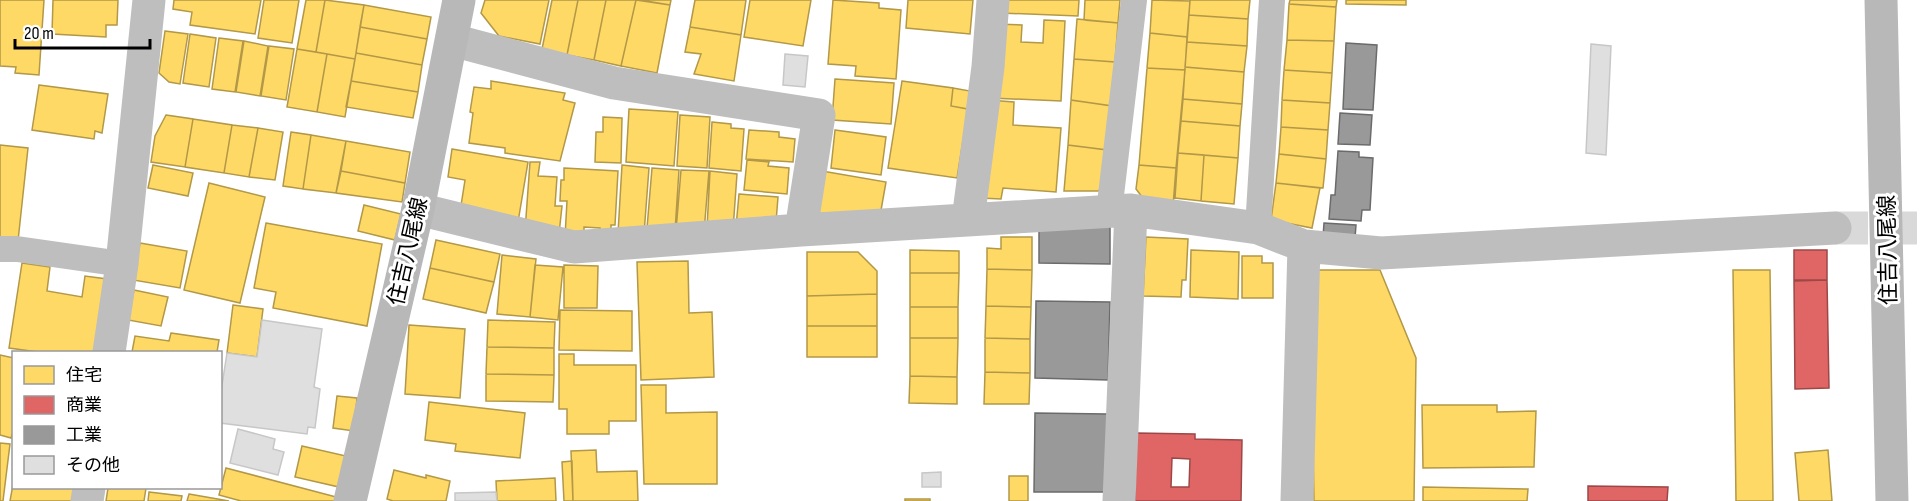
<svg xmlns="http://www.w3.org/2000/svg" width="1920" height="501" font-family="'Sofia Sans Condensed','Noto Sans JP',sans-serif">
	<style>
		.homes { fill: #ffd966; stroke: #b29847; stroke-width: 1.5 }
		.shops { fill: #e06666; stroke: #9d4747; stroke-width: 1.5; fill-rule: evenodd }
		.industry { fill: #999; stroke: #6b6b6b; stroke-width: 1.5 }
		.building { fill: #dfdfdf; stroke: #c7c7c7; stroke-width: 1.5 }
		.lines { fill: none; stroke-linecap: round; stroke-linejoin: round }
		.minor-tunnel { stroke: #d9d9d9; stroke-width: 33; stroke-dasharray: 33 16; stroke-linecap: butt }
		.service { stroke: #bebebe; stroke-width: 26 }
		.minor { stroke: #bebebe; stroke-width: 33 }
		.secondary { stroke: #b8b8b8; stroke-width: 33 }
		.labels { text-anchor: middle; stroke-width: 6; stroke-linejoin: round; paint-order: stroke }
		.street-label { font-size: 22px; fill: #000; stroke: #fff }
	</style>
	<rect width="100%" height="100%" fill="#fff"/>
	<path class="homes" d="M0,0h44l-5,75 -24,-2 1,-6 -16,-1z
		M53,0h65l-1,25h-11v12l-54,-3z
		M174,0h87l-6,34 -65,-9 2,-13 -19,-3z
		M264,0h35l-7,43 -34,-5z
		M306,0h19l-9,52 -19,-3z
		M325,0l39,5 -9,54 -39,-7z
		M485,0h64l-9,44 -41,-8 -18,-23z
		M552,0h26l-11,55 -25,-6z
		M578,0h28l-12,60 -27,-5z
		M606,0h30l-15,66 -27,-6z
		M636,0l34,5 -13,68 -36,-7z
		M640,0h31l-1,5z
		M695,0h51l-5,35 -51,-8z
		M750,0h61l-8,46 -59,-9z
		M833,0l46,3v5l22,2 -5,69 -41,-3 1,-10 -28,-2z
		M908,0h65l-3,34 -64,-6z
		M1002,0h77l-1,16 -77,-3z
		M1085,0h35l-2,23 -34,-3z
		M1152,0l38,1 -3,36 -37,-4z
		M1190,0h60l-2,19 -59,-4z
		M1290,0h47l-1,7 -47,-3z
		M1346,0h60v5l-60,-1z
		M1289,4l47,3 -2,34 -47,-1z
		M364,5l67,12 -4,22 -67,-12z
		M1189,15l59,4 -1,27 -60,-4z
		M1077,19l41,4 -3,39 -41,-3z
		M1044,20l21,1 -4,80 -70,-3 3,-74 28,1 -1,17 22,1z
		M360,27l67,12 -5,26 -66,-12z
		M690,27l51,8 -7,46 -40,-7 7,-20 -16,-2z
		M165,31l23,3 -8,50 -11,-2 -10,-9z
		M1150,33l37,4 -2,33 -38,-2z
		M190,34l26,4 -7,49 -26,-4z
		M219,38l24,3 -8,51 -23,-3z
		M1287,40l47,1 -2,32 -48,-3z
		M244,41l24,5 -8,50 -24,-4z
		M1187,42l60,4 -3,26 -59,-5z
		M269,46l25,3 -8,51 -25,-4z
		M297,49l30,5 -10,58 -30,-5z
		M356,53l66,12 -4,27 -67,-11z
		M327,54l28,5 -10,58 -28,-5z
		M1074,59l41,3 -3,44 -41,-6z
		M1185,67l59,5 -2,32 -59,-5z
		M1147,68l38,2 -9,98 -37,-3z
		M1284,70l48,3 -2,30 -48,-3z
		M835,79l59,4 -3,41 -59,-4z
		M351,81l67,11 -5,26 -67,-11z
		M491,81l74,12 -2,7 12,3 -15,58 -55,-8v-5l-36,-5 4,-30 -3,-1 4,-25 17,2z
		M902,81l51,7 -2,18 17,3 -11,69 -69,-10z
		M39,85l69,9 -6,39 -7,-2 -1,8 -62,-9z
		M953,88l17,3 -2,18 -17,-3z
		M1183,99l59,5 -2,22 -59,-5z
		M988,100l26,2 -1,23 48,3 -5,64 -53,-4 -2,11 -20,-1z
		M1071,100l41,6 -5,44 -39,-5z
		M1282,100l48,3 -2,27 -47,-3z
		M629,109l49,3 -4,54 -48,-4z
		M166,115l27,4 -8,48 -34,-5 4,-26z
		M680,115l30,2 -3,51 -30,-2z
		M603,117l19,1 -1,45 -26,-1 1,-30h7z
		M193,119l39,6 -8,48 -39,-6z
		M1181,121l59,5 -2,32 -60,-5z
		M712,122l19,2v4l13,1 -3,42 -32,-3z
		M232,125l26,3 -9,49 -25,-4z
		M1281,127l47,3 -2,29 -47,-5z
		M258,128l25,4 -8,48 -26,-3z
		M749,130l30,2v5l16,2 -2,23 -47,-3z
		M835,130l51,7 -5,38 -50,-7z
		M291,132l20,3 -8,54 -20,-3z
		M311,135l35,6 -10,52 -33,-4z
		M346,141l64,11 -5,31 -64,-12z
		M0,145l28,3 -10,93 -18,-2z
		M1068,145l39,5 -3,38 -6,3h-34z
		M452,149l76,13 -10,60 -58,-10 5,-32 -17,-3z
		M1178,153l26,2 -3,46 -26,-3z
		M1279,154l47,5 -3,29 -47,-5z
		M1204,155l34,3 -4,46 -33,-3z
		M747,160l22,2 -1,4 21,2 -2,26 -43,-4z
		M530,162h10l-2,14 19,1 -2,29h7l-3,28 -34,-3z
		M153,165l40,8 -5,23 -40,-8z
		M622,165l27,3 -5,66 -26,-1z
		M1139,165l37,3 -3,38 -27,-4 -10,-13z
		M564,168l54,3 -3,54h-4v11l-11,-1v-7l-16,-1v10h-19l2,-36h-7l1,-21h3z
		M652,168l27,2 -4,61 -28,-3z
		M681,170l28,1 -5,61 -28,-1z
		M341,171l64,12 -3,19 -66,-9z
		M710,171l27,3 -4,56 -26,-2z
		M822,171l64,11 -6,34 -66,-3z
		M209,183l56,14 -25,106 -56,-13z
		M1276,183l44,5 -8,40 -41,-8z
		M739,194l39,3 -2,25 -40,5z
		M364,205l37,9 -6,26 -37,-9z
		M266,223l116,21 -15,82 -94,-18 3,-16 -22,-4z
		M1001,237h31v33l-45,-1v-21l14,1z
		M1146,237l42,2 -2,41h-4l-1,17 -38,-1z
		M436,240l64,14 -6,28 -64,-14z
		M140,243l47,8 -7,37 -47,-8z
		M910,250l49,1v22h-49z
		M1191,250l48,2 -1,47 -48,-2z
		M807,252h51l19,19v23l-70,2z
		M502,255l34,4 -6,58 -33,-3z
		M1242,256h20v7h11v35h-31z
		M688,261l1,52 23,-1 2,65 -73,3 -4,-118z
		M22,263l28,4 -3,24 35,6 3,-21 22,3 -11,73h-58l-29,-4z
		M535,265l28,2 -5,53 -28,-3z
		M564,265l34,1 -1,42h-33z
		M430,268l64,14 -8,31 -63,-14z
		M987,269l45,1 -1,37 -45,-1z
		M1310,270h70l36,88 -2,143h-100z
		M1733,270h37l3,231h-37z
		M910,273h49l-1,34h-48z
		M134,290l34,7 -7,29 -33,-6z
		M877,294v32h-70v-30z
		M233,305l30,4 -6,48 -30,-4z
		M986,306l45,1 -1,32 -45,-1z
		M910,307h48v31h-48z
		M560,310l72,1v40l-73,-1z
		M488,320l67,2 -1,26 -67,-1z
		M409,325l56,4 -5,69 -55,-4z
		M807,326h70v31h-70z
		M171,333l48,7 -2,12h-85l3,-16 34,5z
		M910,338h48l-1,39 -47,-1z
		M985,338l45,1v34l-45,-1z
		M487,347l67,1v27l-68,-1z
		M559,354h15v11h62v56h-27v13h-42v-25h-8z
		M0,355l14,3v71l-3,9 -11,-3z
		M985,372l45,1 -1,31h-45z
		M486,374l68,1 -1,27 -67,-1z
		M910,376l47,1v27l-48,-1z
		M641,385h25v28l51,-1v72h-73z
		M337,396l20,2 -3,33 -21,-3z
		M429,402l96,11 -5,45 -65,-7 1,-7 -31,-4z
		M1422,405h75v7l39,-1 -2,56 -111,1z
		M0,443l10,1 -7,57h-3z
		M302,446l44,10 -7,31 -44,-10z
		M596,450l1,22 40,-1 1,30h-65l-2,-50z
		M1828,450l4,51h-33l-4,-48z
		M572,461l1,40h-9l-2,-39z
		M226,468l114,30 -1,3h-98l-22,-6z
		M394,470l32,8v-3l24,6 -4,20h-53l-6,-2z
		M1009,476h19v25h-19z
		M555,478l1,23h-59l-1,-20z
		M14,479v9h60l-2,13h-62z
		M1423,487l105,2 -1,12h-104z
		M108,488h38l-2,13h-38z
		M149,492l33,4 -1,5h-33z
		M189,494l40,7h-42z
		M905,499h25v2h-25z"/>
	<path class="shops" d="M1794,250h33v30h-33z
		M1827,280l2,108 -34,1 -1,-108z
		M1136,433l59,1v5l47,1 -1,61h-106zM1172,458l18,1 -1,28h-18z
		M1588,486l80,1 -1,14h-79z"/>
	<path class="industry" d="M1346,43l31,2 -4,65 -30,-1z
		M1340,113l32,2 -2,30 -32,-1z
		M1338,151l21,1v5l14,1 -3,52h-8l-1,11 -32,-2 2,-24h4z
		M1324,223l32,2 -1,13 -32,-1z
		M1039,225l71,2v37l-71,-1z
		M1036,301l74,1 -2,78 -73,-2z
		M1035,413l72,1 -1,78h-72z"/>
	<path class="building" d="M1591,44l20,2 -5,109 -20,-2z
		M785,54l23,2 -3,31 -22,-2z
		M262,320l60,9 -8,58 6,2 -5,39 -7,-1 -1,7 -87,-11v-25l7,-45 30,4z
		M238,429l37,10 -2,10 11,3 -6,23 -48,-12z
		M941,472v15h-19v-14z
		M496,492l1,9h-42v-8z"/>
	<g class="lines">
		<path class="minor-tunnel" d="M1835,228h85"/>
		<path class="service" d="M1109,212l25,-212
			M1258,228l14,-228
			M0,249h17l105,15"/>
		<path class="minor" d="M452,40l162,43 205,32 -18,115
			M418,209l156,38 227,-17 330,-20 127,18 46,18 77,7 454,-25
			M968,220l20,-153 5,-67
			M109,352l13,-88 27,-264
			M87,501l2,-13
			M1119,501l12,-291
			M1297,501l7,-255"/>
		<path class="secondary" d="M1881,0l11,501
			M350,501l68,-292 41,-209"/>
	</g>
	<g class="labels">
		<g class="street-label">
			<text transform="translate(1887 250) rotate(-91)" y="8">住吉八尾線</text>
			<text transform="translate(407 251) rotate(-77)" y="8">住吉八尾線</text>
		</g>
	</g>
	<rect x="12" y="351" width="210" height="138" fill="#ffffff" stroke="#999999" stroke-width="1.5"/>
	<rect x="24" y="366" width="30" height="18" fill="#ffd966" stroke="#999999" stroke-width="1.5"/>
	<text x="66" y="381" font-size="18" fill="#000000">住宅</text>
	<rect x="24" y="396" width="30" height="18" fill="#e06666" stroke="#999999" stroke-width="1.5"/>
	<text x="66" y="411" font-size="18" fill="#000000">商業</text>
	<rect x="24" y="426" width="30" height="18" fill="#999999" stroke="#999999" stroke-width="1.5"/>
	<text x="66" y="441" font-size="18" fill="#000000">工業</text>
	<rect x="24" y="456" width="30" height="18" fill="#dfdfdf" stroke="#999999" stroke-width="1.5"/>
	<text x="66" y="471" font-size="18" fill="#000000">その他</text>
	<path d="M15 39v9h135v-9" fill="none" stroke="#000000" stroke-width="3"/>
	<text x="24" y="39" font-size="18" fill="#000000" stroke="#ffffff" stroke-width="4.5" paint-order="stroke">20 m</text>
</svg>
